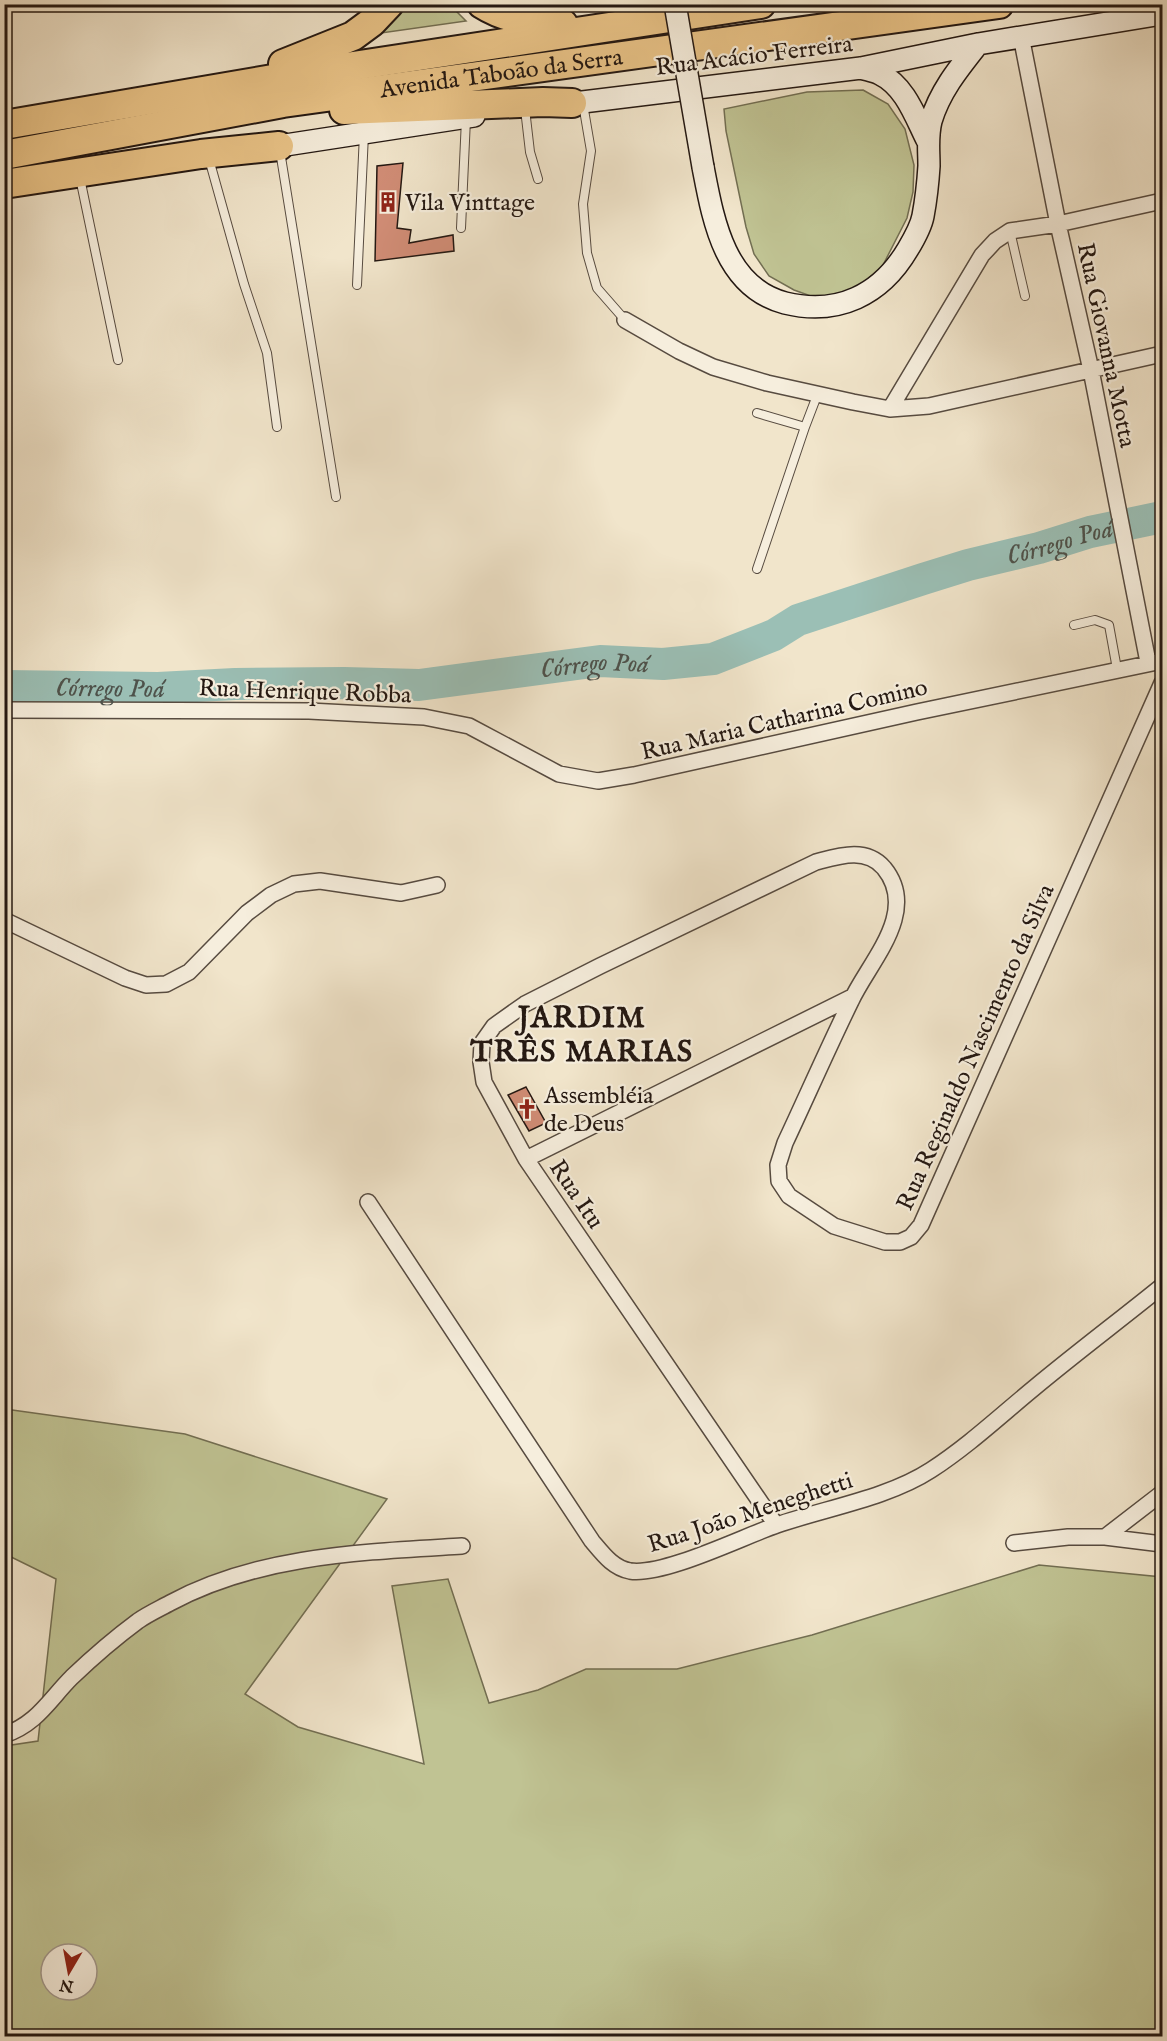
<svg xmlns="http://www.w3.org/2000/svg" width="1167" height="2041" font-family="'IM FELL English',serif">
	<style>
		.green { fill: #c0c393; stroke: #726e52; stroke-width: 1.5; fill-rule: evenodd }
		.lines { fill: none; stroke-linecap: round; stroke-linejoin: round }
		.river { stroke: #9bbfb5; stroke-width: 32 }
		.building { fill: #d08c75; stroke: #241812; stroke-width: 1.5 }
		.lane-casing { stroke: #574b40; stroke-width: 10 }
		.street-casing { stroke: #574b40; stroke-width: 18 }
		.secondary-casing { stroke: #241812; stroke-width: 24 }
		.highway-casing { stroke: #241812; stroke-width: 32 }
		.lane { stroke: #f6eedd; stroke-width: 8 }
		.street { stroke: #f6eedd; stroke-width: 15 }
		.secondary { stroke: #f6eedd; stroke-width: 21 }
		.highway { stroke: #e8c286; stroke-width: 28 }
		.secondary-bridge-casing { stroke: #241812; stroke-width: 24; stroke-linecap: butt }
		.secondary-bridge { stroke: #f6eedd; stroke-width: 21 }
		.labels { text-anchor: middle; stroke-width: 4.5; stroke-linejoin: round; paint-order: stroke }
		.street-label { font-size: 24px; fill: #241812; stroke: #f6eedd }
		.poi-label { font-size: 24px; fill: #241812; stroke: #f6eedd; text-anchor: start }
		.water-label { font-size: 26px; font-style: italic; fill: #4e524b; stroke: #f6eedd }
		.district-label { font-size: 30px; font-weight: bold; letter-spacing: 1.5px; fill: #241812; stroke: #f6eedd }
	</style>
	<rect width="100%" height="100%" fill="#f1e5cb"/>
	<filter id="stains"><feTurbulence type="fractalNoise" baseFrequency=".00333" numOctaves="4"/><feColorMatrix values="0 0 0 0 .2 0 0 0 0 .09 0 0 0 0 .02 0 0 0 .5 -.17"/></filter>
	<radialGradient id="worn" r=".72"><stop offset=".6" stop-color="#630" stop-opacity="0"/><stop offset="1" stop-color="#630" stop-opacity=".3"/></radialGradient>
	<path class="green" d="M401,5h49l16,16 -92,13z
		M863,90l25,14 17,25 9,36 -1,27 -6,26 -25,49 -30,25 -33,7 -25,-9 -25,-14 -15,-22 -8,-27 -20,-96 -2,-22 83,-17z
		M5,1409l180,25 202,65 -142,195 53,33 126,37 -32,-178 56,-7 41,124 49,-13 48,-21h91l135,-34 227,-70 123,12v459h-1157v-290l33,-5 18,-162 -51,-25zM51,1954h36v36h-36z"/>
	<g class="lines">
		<path class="river" id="s1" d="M4,686l154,2 77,-4 109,-1 75,2 181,-24 63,3 50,-5 61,-24 24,-15 125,-41 45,-14 71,-17 51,-16 72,-15"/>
	</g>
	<path class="building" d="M403,163l-6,65 14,2 -2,13 44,-8 1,16 -79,10 2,-95z
		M526,1087l20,36 -17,8 -21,-36z"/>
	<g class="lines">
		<g class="lane-casing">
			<path id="lane" d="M583,104l8,47 -8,53 4,49 10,35 28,32
				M525,109l5,43 8,27
				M280,151l56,346
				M209,159l35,125 23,69 10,74
				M80,178l38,182
				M461,228l5,-109
				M1010,231l15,65
				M357,285l7,-151
				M757,413l48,14
				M757,569l48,-142 13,-34
				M1074,625l21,-5 14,5 8,44"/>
		</g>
		<g class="street-casing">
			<path id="street" d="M1021,36l37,188 33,146 57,292
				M625,320l54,31 34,16 54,16 86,19 37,7 39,-3 233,-52
				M890,409l92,-154 13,-14 15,-10 48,-7 104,-23
				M4,710l305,1 115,6 45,9 90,48 39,7 36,-6 283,-63 245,-51
				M4,920l121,58 21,7 20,-1 23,-12 58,-59 24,-18 23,-11 26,-3 81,12 36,-8
				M526,1159l326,-162
				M368,1202l224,339c11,13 21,27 38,30 34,5 112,-34 147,-46 49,-17 111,-27 154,-55 37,-24 69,-54 103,-82 42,-35 86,-68 128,-102
				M776,1525l-250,-366 -42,-77 -3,-20 1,-19 12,-17 31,-22 75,-38 216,-104c23,-6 50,-15 68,6 36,44 -15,94 -33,133 -23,47 -44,95 -66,142l-7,22 1,16 10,15 45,30 51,16h15l11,-5 10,-12 241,-542
				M1105,1537l57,-44
				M1014,1543l54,-6h37l57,7
				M4,1735c33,-11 45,-35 68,-58 21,-20 43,-39 66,-56 10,-7 21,-12 32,-18 89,-48 193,-51 292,-57"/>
		</g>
		<g class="secondary-casing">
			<path id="secondary" d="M861,68c6,2 13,3 19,6 25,12 35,42 47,66
				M558,105l303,-37 117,-24 184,-30
				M279,146l195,-30
				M703,167c10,52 21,120 82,136 53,13 96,-8 123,-54 6,-10 13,-22 15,-33 3,-16 5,-34 6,-50 0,-16 -2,-29 2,-45 9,-30 28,-53 47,-77"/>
		</g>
		<g class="highway-casing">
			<g id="highway">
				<path d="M482,4c25,16 53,18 81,20"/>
				<path d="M283,64l70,-28 19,-14 17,-18"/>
				<path d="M344,110l199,-8 29,1"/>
				<path d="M4,125l310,-53 447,-68"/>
				<path id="s2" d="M4,155l279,-52 716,-99"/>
				<path d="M4,184l197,-30 78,-8"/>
			</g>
		</g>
		<use href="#lane" class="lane"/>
		<use href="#street" class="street"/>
		<use href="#secondary" class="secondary"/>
		<use href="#highway" class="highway"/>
		<g class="secondary-bridge-casing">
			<path id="secondary-bridge" d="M675,4l28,163"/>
		</g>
		<use href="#secondary-bridge" class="secondary-bridge"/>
	</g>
	<defs>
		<g id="building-bare" transform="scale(1.62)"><path d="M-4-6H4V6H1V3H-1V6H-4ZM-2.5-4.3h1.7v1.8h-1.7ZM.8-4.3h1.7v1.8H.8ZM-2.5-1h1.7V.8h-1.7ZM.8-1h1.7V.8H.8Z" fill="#8f2418" stroke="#f6eedd" stroke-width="2.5" paint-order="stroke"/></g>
		<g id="church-bare" transform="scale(1.62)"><path d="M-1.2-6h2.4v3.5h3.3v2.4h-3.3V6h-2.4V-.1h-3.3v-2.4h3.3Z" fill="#8f2418" stroke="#f6eedd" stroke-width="2.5" paint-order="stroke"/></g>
	</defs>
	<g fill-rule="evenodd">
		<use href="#building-bare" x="388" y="202"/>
		<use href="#church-bare" x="527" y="1109"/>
	</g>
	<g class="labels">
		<g class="street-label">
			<text transform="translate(754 55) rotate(-7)" y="8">Rua Acácio Ferreira</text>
			<text dy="8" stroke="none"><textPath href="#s2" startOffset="504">Avenida Taboão da Serra</textPath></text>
			<text transform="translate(1107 345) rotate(78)" y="8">Rua Giovanna Motta</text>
			<text transform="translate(305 691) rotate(2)" y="8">Rua Henrique Robba</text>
			<text transform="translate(784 719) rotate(-13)" y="8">Rua Maria Catharina Comino</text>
			<text transform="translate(975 1047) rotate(-66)" y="8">Rua Reginaldo Nascimento da Silva</text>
			<text transform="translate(577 1194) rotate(56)" y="8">Rua Itu</text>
			<text transform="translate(750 1512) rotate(-18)" y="8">Rua João Meneghetti</text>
		</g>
		<g class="poi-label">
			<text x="405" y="210">Vila Vinttage</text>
			<text x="544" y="1103">Assembléia<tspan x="544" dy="28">de Deus</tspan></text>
		</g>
		<g class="water-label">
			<text dy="9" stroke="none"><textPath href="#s1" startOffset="1078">Córrego Poá</textPath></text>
			<text dy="9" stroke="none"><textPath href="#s1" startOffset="592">Córrego Poá</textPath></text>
			<text dy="9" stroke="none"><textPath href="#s1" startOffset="106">Córrego Poá</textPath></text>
		</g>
		<g class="district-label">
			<text x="582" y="1027">JARDIM<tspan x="582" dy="34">TRÊS MARIAS</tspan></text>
		</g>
	</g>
	<rect width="1167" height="2041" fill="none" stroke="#f1e5cb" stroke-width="24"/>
	<rect x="6" y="6" width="1155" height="2029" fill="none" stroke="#241812" stroke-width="3"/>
	<rect x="12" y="12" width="1143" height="2017" fill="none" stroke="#241812" stroke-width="1.5"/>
	<g transform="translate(69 1972) rotate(190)"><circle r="28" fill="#f6eedd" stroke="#a2988c" stroke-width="1.5"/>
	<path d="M0-4.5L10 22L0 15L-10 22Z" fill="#8f2418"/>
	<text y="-9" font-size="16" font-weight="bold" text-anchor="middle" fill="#241812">N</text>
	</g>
	<rect width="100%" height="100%" filter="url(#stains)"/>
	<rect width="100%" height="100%" fill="url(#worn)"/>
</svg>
